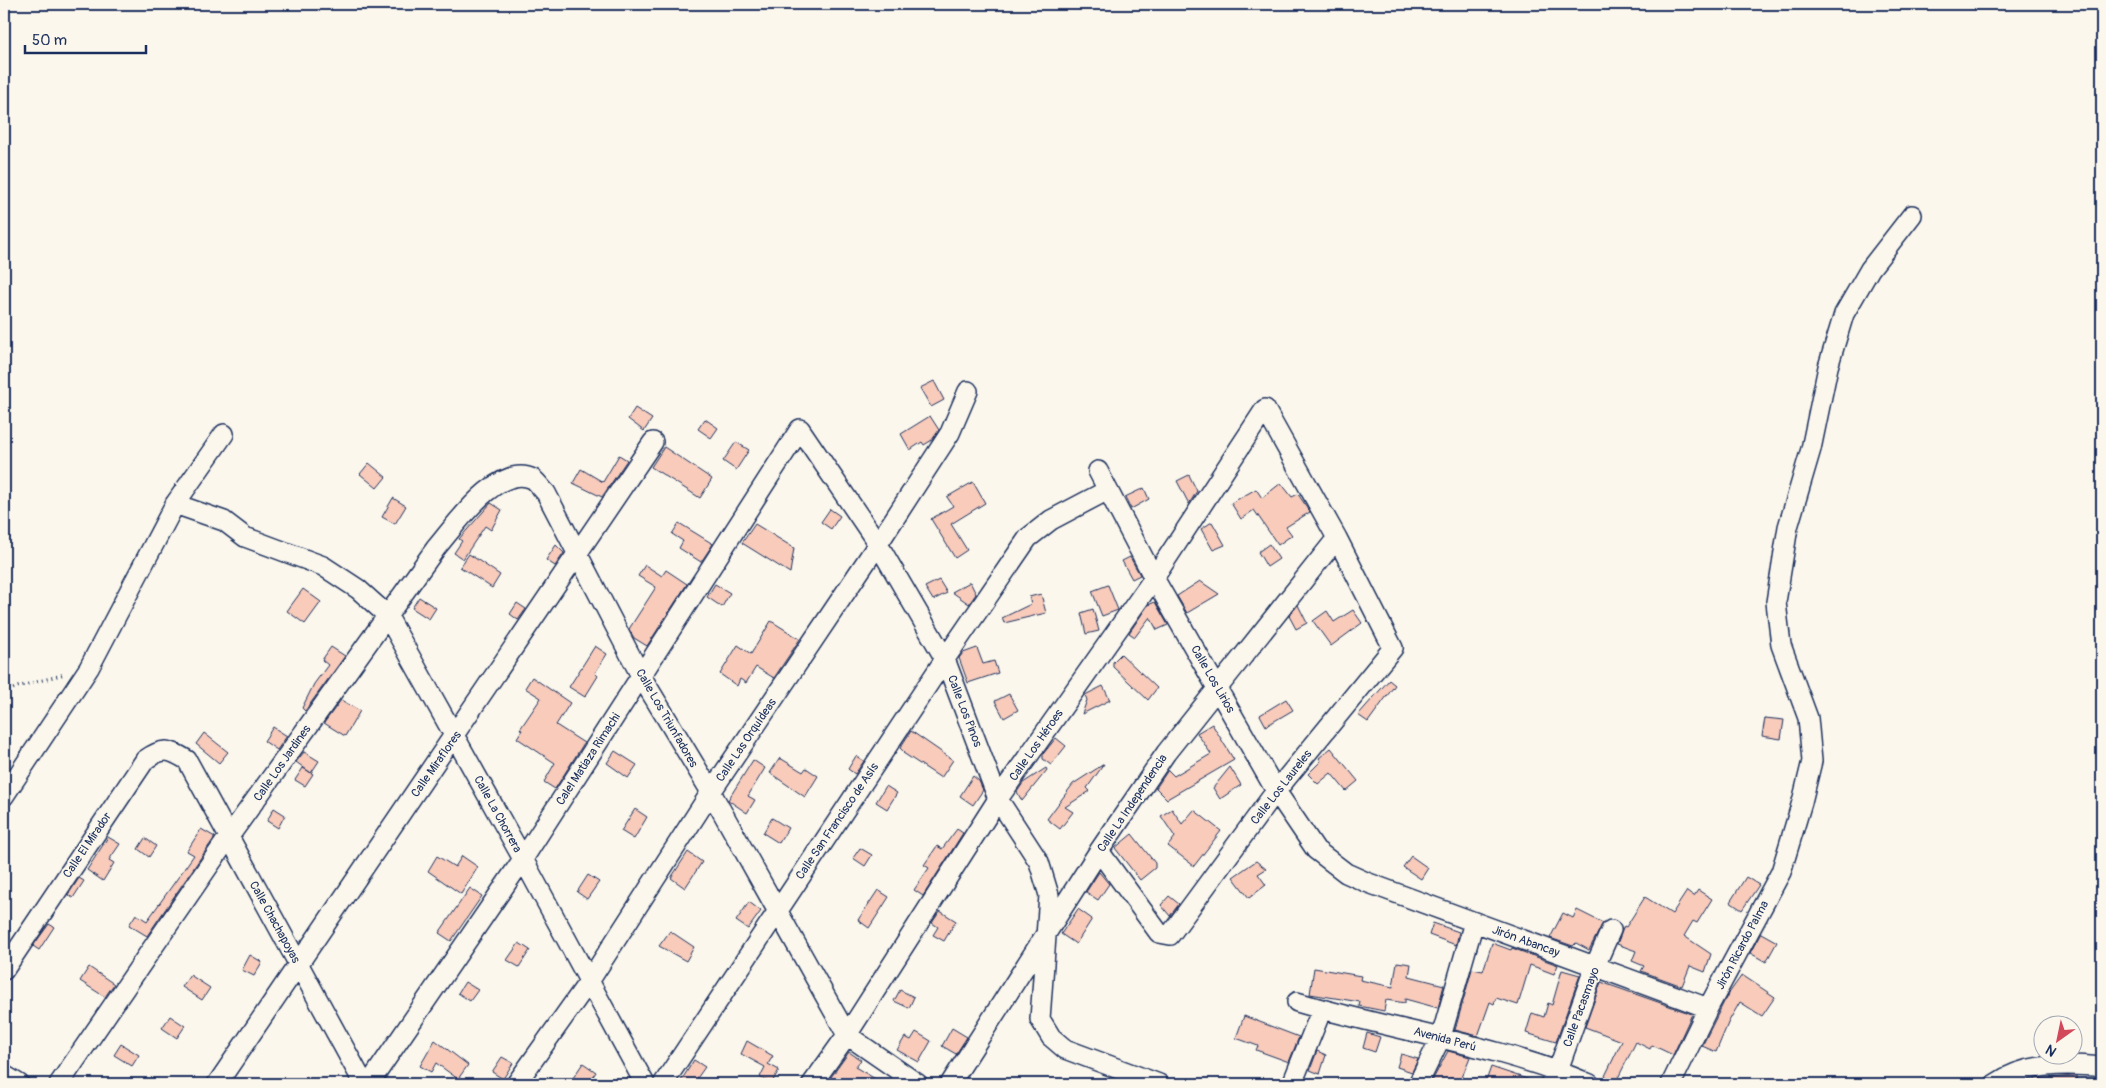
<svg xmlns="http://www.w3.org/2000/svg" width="2106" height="1088" font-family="Pangolin,sans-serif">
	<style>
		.building { fill: #f8cbbb; stroke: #1b2f5e }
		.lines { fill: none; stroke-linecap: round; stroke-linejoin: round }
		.minor-casing { stroke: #1b2f5e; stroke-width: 22 }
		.path { stroke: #1b2f5e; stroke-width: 3; stroke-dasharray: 1 4; stroke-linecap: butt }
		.minor { stroke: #fbf7ec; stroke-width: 19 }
		.labels { text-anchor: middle; stroke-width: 4; stroke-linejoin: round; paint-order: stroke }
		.street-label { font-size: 12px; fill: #1b2f5e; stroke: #fbf7ec }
	</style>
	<rect width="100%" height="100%" fill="#fbf7ec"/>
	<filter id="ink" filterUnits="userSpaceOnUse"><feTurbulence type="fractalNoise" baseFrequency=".02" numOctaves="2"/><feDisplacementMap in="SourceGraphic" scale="10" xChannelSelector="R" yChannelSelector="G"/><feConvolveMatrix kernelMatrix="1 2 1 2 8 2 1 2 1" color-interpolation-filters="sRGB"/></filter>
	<g filter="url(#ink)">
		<path class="building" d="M934,381l10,19 -13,7 -11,-19z
			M635,408l17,11 -8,12 -16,-12z
			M930,416l9,14 -7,10 -8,5 -2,-3 -12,8 -9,-16z
			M705,419l13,9 -7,10 -13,-9z
			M736,442l13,8 -13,20 -13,-9z
			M664,447l48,32 -12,19 -49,-31z
			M619,455l8,5 -25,37 -29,-14 8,-14 22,13z
			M369,463l17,14 -9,11 -17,-14z
			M1189,475l8,16 -8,13 -12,-23z
			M973,482l12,21 -34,21 16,26 -12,8 -24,-39 22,-13 -6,-9z
			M1281,483l11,14 6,-3 12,18 -24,15 6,8 -14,10 -24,-35 -13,9 -10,-16 25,-14 6,9z
			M1144,488l5,11 -18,10 -6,-12z
			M393,498l13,8 -11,18 -13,-7z
			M491,503l11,7 -11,20 -6,-4 -22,33 -9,-6 8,-12 -3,-2z
			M830,509l10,7 -9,13 -10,-7z
			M1212,522l13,23 -12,5 -12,-21z
			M679,523l34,21 -12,18 -22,-14 4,-7 -11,-7z
			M755,524l39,24 -4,25 -48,-30z
			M1269,544l10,15 -12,8 -9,-15z
			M556,545l8,8 -9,13 -9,-6z
			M469,554l31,21 -8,13 -32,-21z
			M1130,557l10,18 -8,4 -10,-18z
			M645,565l17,11 4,-6 21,14 -40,62 -13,-8 -5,-9 27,-42 -18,-11z
			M939,580l8,13 -14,7 -8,-13z
			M1200,581l19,13 -32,19 -10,-17z
			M970,582l6,12 -7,10 -17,-12z
			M715,584l15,9 -8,14 -15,-10z
			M1108,585l10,25 -16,6 -10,-25z
			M303,589l18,13 -16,22 -18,-13z
			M1041,594l5,19 -42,10 -2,-5 29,-14 -2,-7z
			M419,597l17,11 -7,11 -17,-11z
			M1155,602l13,23 -11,5 -7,-13 -15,20 -6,-4 19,-28z
			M517,603l9,6 -8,11 -8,-6z
			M1298,605l9,18 -11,6 -7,-13z
			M1093,609l6,22 -13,3 -5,-21z
			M1353,610l9,13 -31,23 -18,-25 14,-10 7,11z
			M771,621l29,18 -26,39 -18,-11 -10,16 -6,-4 -3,7 -17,-12 18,-29 13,9z
			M595,646l12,8 -12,19 3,3 -13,21 -16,-10z
			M331,647l14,9 -40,55 -3,-3 12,-24 14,-19 -6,-5z
			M977,648l6,16 11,-3 4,12 -30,10 -9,-25 4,-5z
			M1121,654l36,34 -9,12 -35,-33v-5z
			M532,677l38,26 -14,22 28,18 -29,46 -11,-7 11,-19 -38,-25 5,-8 -2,-1 21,-31 -16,-10z
			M1389,680l6,5 -27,37 -10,-7z
			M1103,686l7,14 -28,14 5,-14 -2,-5z
			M1009,694l9,16 -14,8 -9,-17z
			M1286,699l7,11 -27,16 -6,-11z
			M341,700l19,11 -15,25 -21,-13z
			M1765,718l19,2 -3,19 -19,-3z
			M1212,724l22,36 -67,39 -11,-11 12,-18 6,6 37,-22 -14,-21z
			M273,727l14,9 -10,14 -13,-9z
			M911,731l42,29 -12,18 -38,-25 1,-1 -4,-4z
			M204,733l24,19 -9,11 -23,-19z
			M1056,738l10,8 -15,19 -8,-6v-5z
			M1331,748l27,33 -12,10 -15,-18 -13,11 -10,-10 13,-13 -2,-3z
			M615,751l22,14 -9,13 -21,-15z
			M304,752l15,9 -8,12 -15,-11z
			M856,756l8,5 -9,13 -7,-5z
			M780,758l23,14 3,-4 12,8 -13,21 -35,-24z
			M753,760l12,8 -17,28 7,4 -8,13 -19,-13z
			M1104,764l-17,24 3,3 -25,16 8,5 -13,17 -13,-10 26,-35z
			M1230,767l11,18 -21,14 -7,-11z
			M303,768l10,6 -8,12 -10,-6z
			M1046,768l1,2 -25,31 -5,-9 6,-9z
			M973,776l6,5 4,9 -10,15 -13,-9z
			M886,786l11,7 -10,16 -11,-7z
			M274,808l11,7 -7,13 -11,-7z
			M635,809l12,8 -13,22 -13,-8z
			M1172,809l10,15 12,-14 27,21 -27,35 -26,-20 7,-9 -14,-21z
			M772,818l16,10 -9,15 -16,-10z
			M201,829l14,8 -68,99 -18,-11 7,-11 11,7 47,-66 -7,-4z
			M957,829l6,4 -40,63 -9,-6 15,-22 -5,-3 13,-19 5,3z
			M1132,834l23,29v5l-15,12 -25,-32z
			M108,837l12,7 -11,16 5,3 -11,18 -16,-11z
			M145,838l11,8 -7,11 -11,-8z
			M860,848l12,7 -7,11 -12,-8z
			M688,852l14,10 -17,26 -14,-10z
			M437,856l18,11 7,-11 16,11 -17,27 -33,-23z
			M1411,856l17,12 -7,11 -18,-12z
			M1256,861l10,8 -8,5 8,11 -17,13 -16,-21z
			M1099,872l10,12 -11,16 -12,-8z
			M588,875l11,7 -12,17 -10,-7z
			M1746,877l13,8 -17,25 -12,-8z
			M79,878l5,3 -11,17 -5,-3z
			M470,888l12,8 -31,45 -12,-8z
			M878,890l11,7 -20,31 -11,-8z
			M1698,890l14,9 -15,24 -4,-2 -9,15 27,18 -6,18 -15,-6 -8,20 -41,-15 3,-5 -12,-5 4,-10 -19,-7 7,-18 2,1 19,-30 27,17 15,-23 7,5z
			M1169,896l10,8 -9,12 -9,-11z
			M749,902l12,9 -13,18 -12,-8z
			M1078,909l14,10 -16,25 -15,-10z
			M1577,910l26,13 -14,27 -13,-7 -3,3 -23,-8 13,-25 10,5z
			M940,911l16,10 -12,20 -11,-6 5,-8 -6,-4z
			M1433,923l26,9 -3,13 -27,-10z
			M49,924l5,3 -15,23 -6,-4z
			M670,931l24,16 -8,14 -27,-15z
			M1761,933l16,9 -11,20 -16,-9z
			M519,943l11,7 -11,17 -12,-7z
			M1492,943l19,7 1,-2 46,17 -4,9 -24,-9 -12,40 -22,-7 -2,6 -4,-2 -12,34 -23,-6 17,-61 11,2z
			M250,955l12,7 -8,14 -12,-6z
			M1397,962l14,2 -2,12 35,9 -6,23 -33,-9v4l-19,-3 -2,11 -25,-5 1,-4 -50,-8 4,-26 47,8 -1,4 33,7z
			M89,967l25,17 -9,13 -25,-16z
			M1562,970l18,5 -24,67 -30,-9 6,-20 12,4 4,-14 4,2z
			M190,975l20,13 -8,12 -20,-13z
			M1742,975l33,22 -13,19 -22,-14 -11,19 -13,31 -14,-6 25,-50z
			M465,982l13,8 -8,11 -12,-8z
			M1601,982l91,32 -19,41 -21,-10 -2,4 -14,-7 -20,40 -11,-6 17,-35 -37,-14z
			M900,990l14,7 -5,11 -15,-7z
			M170,1016l15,10 -8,12 -15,-10z
			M1244,1016l55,21 -10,25 -33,-12 2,-4 -22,-8z
			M952,1028l15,9 -11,17 -14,-8z
			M916,1032l15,9 -12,21 -22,-12 8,-13 6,3z
			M1367,1033l13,4 -5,15 -12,-4z
			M435,1040l33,25 -10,14 -22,-16 -5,9 -11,-6z
			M747,1041l26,15 -5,8 11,6 -8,14 -11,-7 5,-10 -24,-13z
			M121,1044l18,11 -7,11 -18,-11z
			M1317,1051l9,4 -6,19 -10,-4z
			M1448,1051l22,6 -10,25 -10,-4 -2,6h-8l-7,-2v-3z
			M849,1052l12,8 -6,7 29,17h-58z
			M1401,1054l17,5 -6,13 -15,-5z
			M502,1057l11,6 -10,16 -11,-7z
			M694,1060l11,7 -12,17h-14z
			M583,1063l13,9 -8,12h-19z
			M1491,1067l45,15 -1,2h-50z
			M2074,1076h2l2,8h-43v-5z"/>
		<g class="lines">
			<g class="minor-casing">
				<path id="minor" d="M1098,471l56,107 122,213 40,59 30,23 20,9 342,126
					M175,504l49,17 21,16 78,29 35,23 29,26 136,244 122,225
					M4,796l85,-128 86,-164 49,-70
					M4,970l141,-210c18,-13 24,-11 42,0l177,324
					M1297,1002c97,29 199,42 293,82
					M4,1075l15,9
					M59,1084l169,-246 208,-290c19,-22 62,-86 97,-69 4,3 9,10 13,14l95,183 70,116 136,243 71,49
					M217,1084l436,-642
					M369,1084l154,-225 277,-430 78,115 67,115 53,140 41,63 10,33 -9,124 11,18 14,12 94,35
					M516,1084l74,-104 121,-188 167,-248 72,-111 18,-42
					M663,1084l282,-425 83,-121 23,-18 57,-30
					M812,1084l35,-49 151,-236 156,-221 111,-169 72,129 56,110 -117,143 -106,144 -11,-2 -60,-82
					M950,1084l149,-233 67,-98 171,-215
					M1292,1084l30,-75
					M1418,1084l23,-47 33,-115
					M1550,1084l8,-14 37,-104 16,-36
					M1671,1084l37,-76 73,-136 21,-70 10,-41 -4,-43 -27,-73 -5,-43 12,-75 23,-78 17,-82 16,-53 26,-45 42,-54
					M1995,1084c31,-21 70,-21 107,-17"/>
			</g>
			<path class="path" d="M4,693l13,-6 48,-13"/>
			<use href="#minor" class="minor"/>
		</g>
	</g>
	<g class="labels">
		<g class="street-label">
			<text transform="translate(1213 679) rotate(60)" y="4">Calle Los Lirios</text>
			<text transform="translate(965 711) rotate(69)" y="4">Calle Los Pinos</text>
			<text transform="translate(667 718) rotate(60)" y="4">Calle Los Triunfadores</text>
			<text transform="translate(746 740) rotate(-56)" y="4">Calle Las Orquídeas</text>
			<text transform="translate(1036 745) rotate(-55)" y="4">Calle Los Héroes</text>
			<text transform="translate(588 759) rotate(-57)" y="4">Calel Matiaza Rimachi</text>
			<text transform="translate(282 763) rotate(-55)" y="4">Calle Los Jardines</text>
			<text transform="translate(436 764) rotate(-55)" y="4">Calle Miraflores</text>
			<text transform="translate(1281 787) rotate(-52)" y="4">Calle Los Laureles</text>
			<text transform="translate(1132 803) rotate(-56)" y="4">Calle La Independencia</text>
			<text transform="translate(498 814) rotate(61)" y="4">Calle La Chorrera</text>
			<text transform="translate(837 821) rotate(-56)" y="4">Calle San Francisco de Asís</text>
			<text transform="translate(87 845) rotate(-56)" y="4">Calle El Mirador</text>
			<text transform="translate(275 922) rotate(61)" y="4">Calle Chachapoyas</text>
			<text transform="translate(1526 941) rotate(20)" y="4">Jirón Abancay</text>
			<text transform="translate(1742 945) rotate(-62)" y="4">Jirón Ricardo Palma</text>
			<text transform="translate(1581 1007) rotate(-70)" y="4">Calle Pacasmayo</text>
			<text transform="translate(1445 1039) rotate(15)" y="4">Avenida Perú</text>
		</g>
	</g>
	<rect width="2106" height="1088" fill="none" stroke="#fbf7ec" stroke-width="20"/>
	<rect x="10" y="10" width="2086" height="1068" fill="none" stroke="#1b2f5e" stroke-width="2" filter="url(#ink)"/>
	<g transform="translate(2058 1040) rotate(213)"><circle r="24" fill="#fbf7ec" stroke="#a1a7b3"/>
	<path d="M0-4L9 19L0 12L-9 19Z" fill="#d1495b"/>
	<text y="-8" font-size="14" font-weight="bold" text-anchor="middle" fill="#1b2f5e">N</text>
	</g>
	<path d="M25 45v8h121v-8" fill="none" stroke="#1b2f5e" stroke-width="2.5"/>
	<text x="32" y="45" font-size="15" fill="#1b2f5e" stroke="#fbf7ec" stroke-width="4" paint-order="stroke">50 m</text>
</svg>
